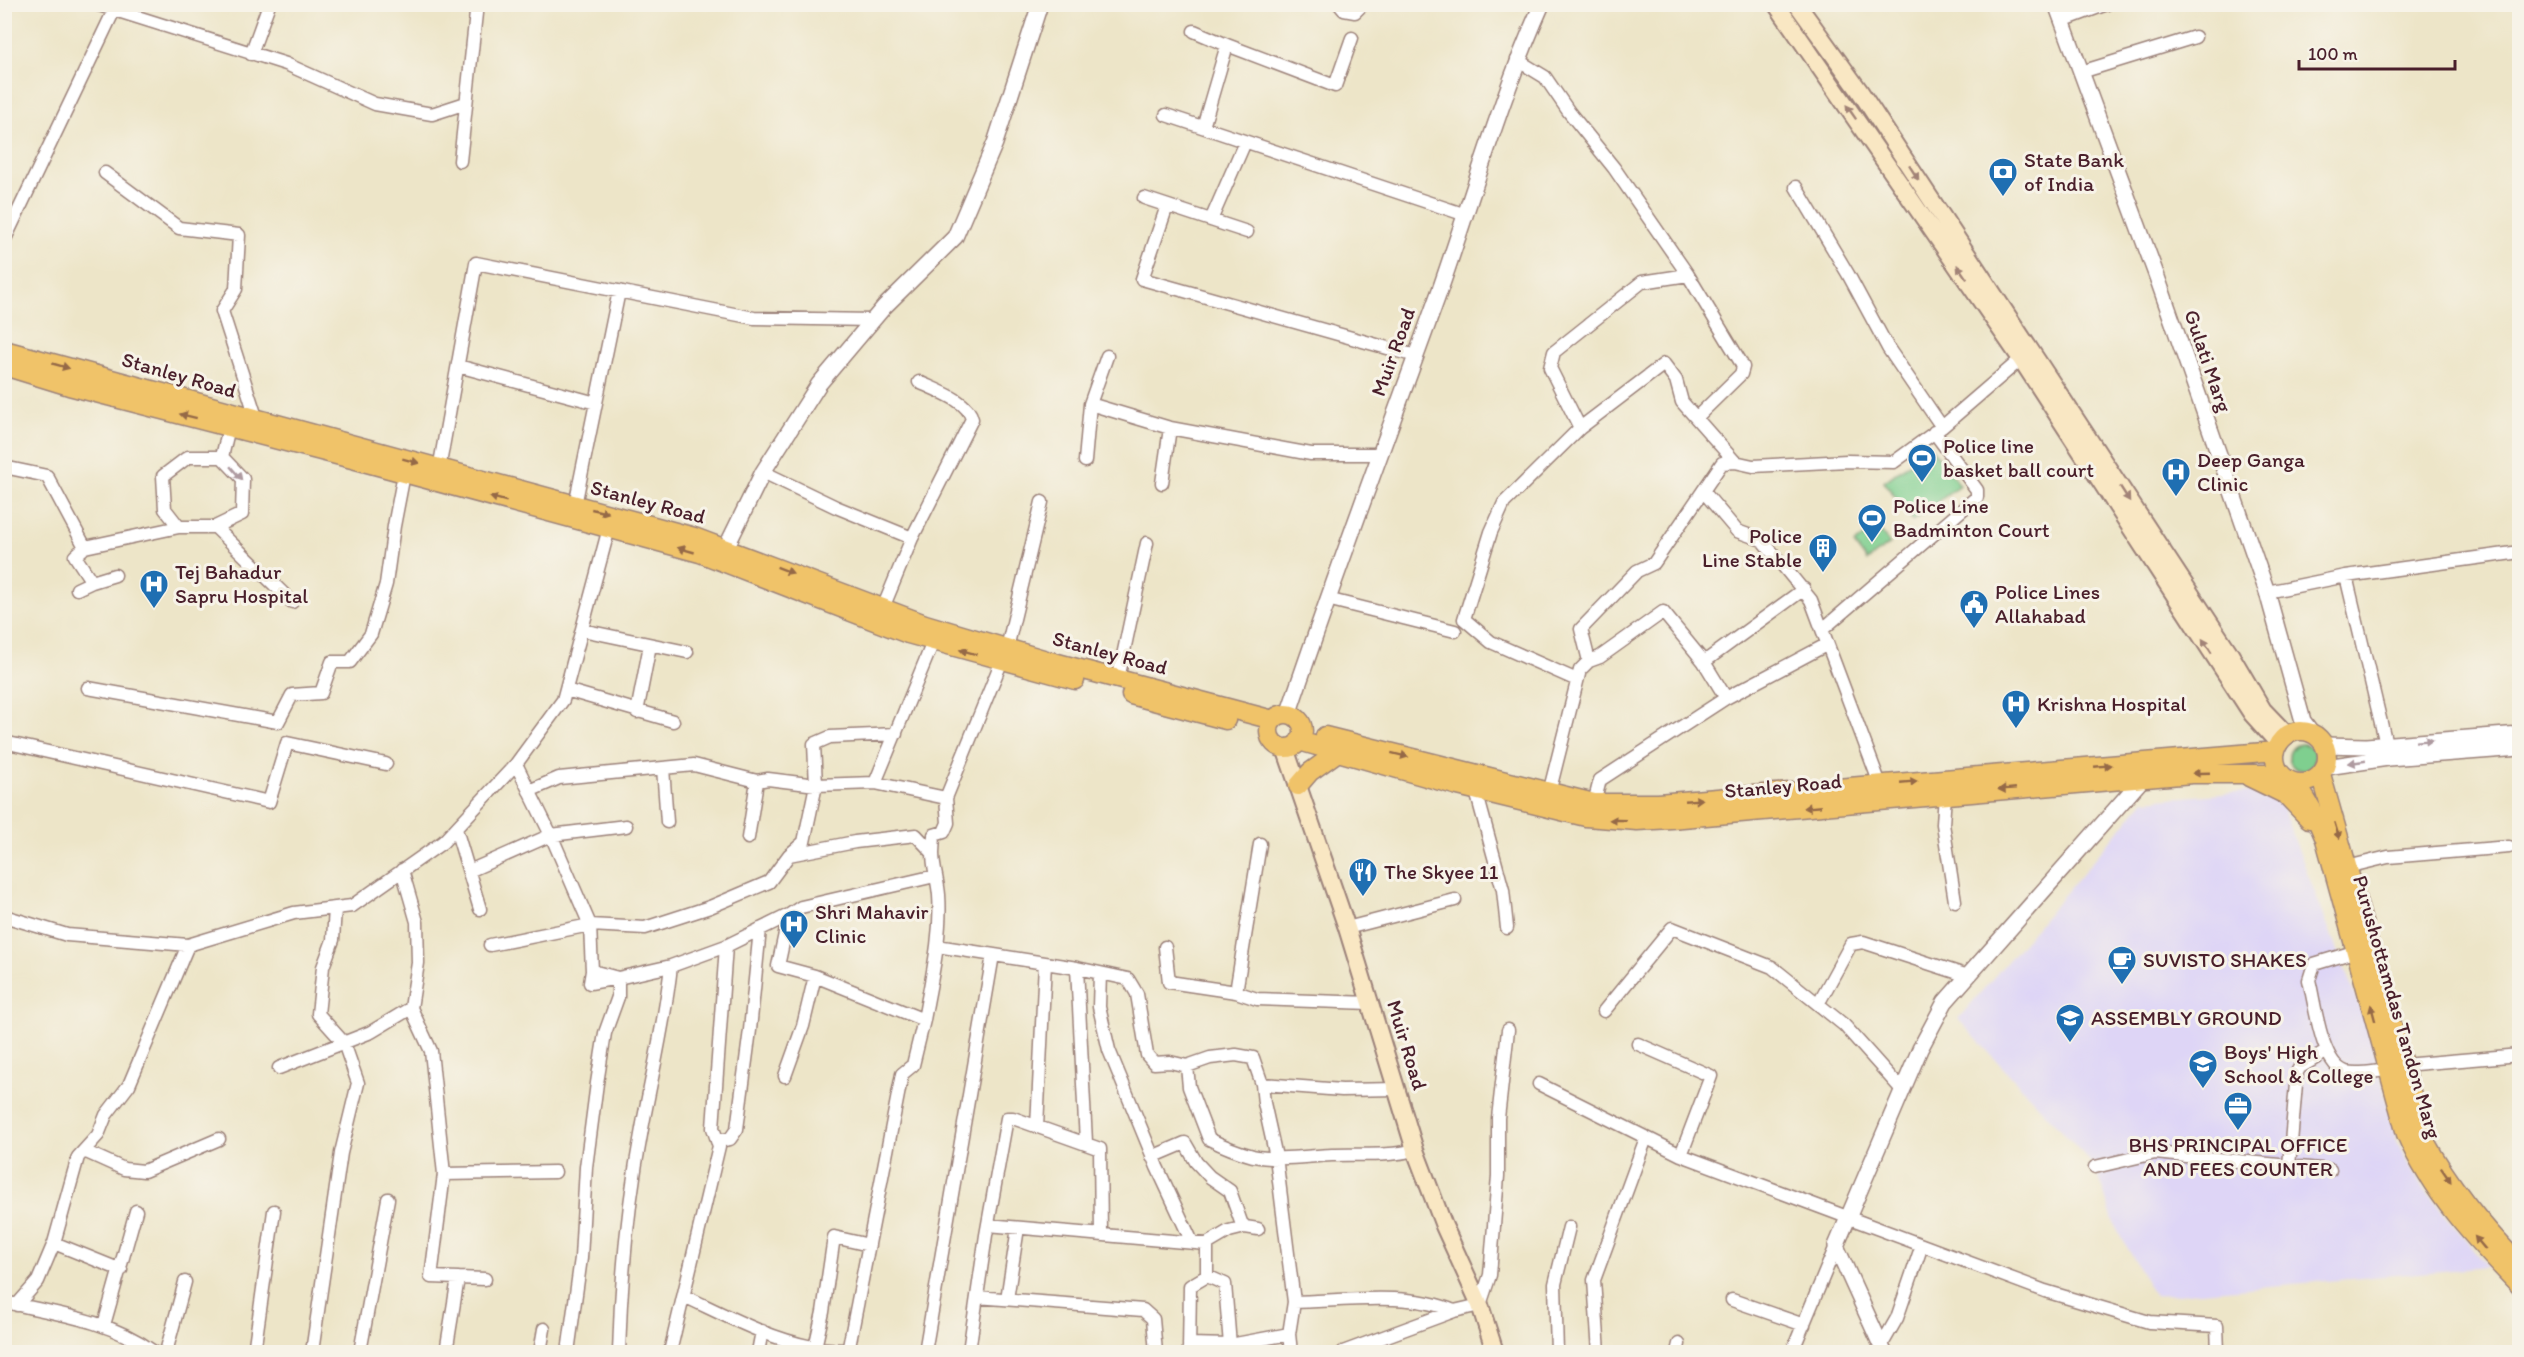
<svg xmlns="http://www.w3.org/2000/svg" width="2524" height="1357" font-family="Itim,sans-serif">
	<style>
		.built { fill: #ded5f6 }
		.green { fill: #7fcf8f; stroke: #64775d; stroke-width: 1.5 }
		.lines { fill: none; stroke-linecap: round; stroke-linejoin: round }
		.minor-casing { stroke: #9c827a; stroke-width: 15 }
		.tertiary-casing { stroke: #9c827a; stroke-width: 18 }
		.secondary-casing { stroke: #9c827a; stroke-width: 20 }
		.primary-casing { stroke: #9c827a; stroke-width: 21 }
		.minor { stroke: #fff; stroke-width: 12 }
		.tertiary { stroke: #fff; stroke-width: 15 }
		.secondary { stroke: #f9e7c3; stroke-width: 16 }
		.primary { stroke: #f0c369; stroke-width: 18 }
		.oneway { fill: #a28377 }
		.oneway2 { fill: #956947 }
		.oneway3 { fill: #ae9aa0 }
		.labels { text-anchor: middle; stroke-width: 6; stroke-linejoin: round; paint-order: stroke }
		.poi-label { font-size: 21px; fill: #4a1f2b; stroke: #f7f3e8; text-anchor: start }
		.street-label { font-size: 21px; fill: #4a1f2b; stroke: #f7f3e8 }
	</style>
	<rect width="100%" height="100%" fill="#f7f3e8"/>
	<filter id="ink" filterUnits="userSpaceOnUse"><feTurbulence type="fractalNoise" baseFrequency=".0167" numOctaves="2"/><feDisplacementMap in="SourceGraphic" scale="12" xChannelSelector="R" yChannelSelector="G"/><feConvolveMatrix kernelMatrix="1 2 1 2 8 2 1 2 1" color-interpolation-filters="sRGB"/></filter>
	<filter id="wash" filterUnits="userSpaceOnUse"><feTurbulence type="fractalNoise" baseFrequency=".008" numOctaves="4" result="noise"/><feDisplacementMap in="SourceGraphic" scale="24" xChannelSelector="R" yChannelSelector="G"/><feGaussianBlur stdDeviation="1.35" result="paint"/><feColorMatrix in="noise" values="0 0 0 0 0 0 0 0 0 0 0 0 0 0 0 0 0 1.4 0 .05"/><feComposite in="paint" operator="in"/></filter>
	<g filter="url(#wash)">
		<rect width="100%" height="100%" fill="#ede5c8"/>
		<path class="built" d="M2261,791l18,9 90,232 29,113 24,42 66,80 -333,29 -40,-70 -20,-59 -137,-148 187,-219z"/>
		<path class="green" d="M1931,447l29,38 -47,36 -29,-39z
			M1877,527l13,17 -23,17 -13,-17z
			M2289 757a13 13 0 1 1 26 0a13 13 0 1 1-26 0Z"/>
	</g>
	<g filter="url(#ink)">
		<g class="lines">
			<g class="minor-casing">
				<path id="minor" d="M96,4l190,60 89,40 57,10 34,-11
					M1339,4l5,6 11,2 8,-8
					M2062,21l45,-17
					M1194,31l33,14
					M251,54l18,-50
					M1517,60l28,17 24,35 45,56 74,107 52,86 3,6 -2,7 -45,44
					M2081,72l114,-35
					M1166,115l300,100
					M1203,127l24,-82 108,41 17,-48
					M460,161l17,-157
					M105,173l74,55 60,7 -3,54 -14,22 35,109
					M1796,187l52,87 40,74 54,79
					M1144,198l103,34
					M1167,206l-25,73 274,77
					M1211,220l34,-78
					M4,241l113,-237
					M458,366l138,37
					M1090,404l80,24 141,26h69
					M1580,428l-30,-60 4,-16 88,-70 46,-7
					M222,457l7,-30
					M1085,461l5,-57 17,-48
					M4,467l43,9 38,71 94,-20h36l27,-13 1,-35 -21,-22h-34l-25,19 2,33 14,18
					M763,472l73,35 76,31
					M438,475l38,-212 278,55 118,2
					M1162,483l8,-55
					M1703,491l34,40 25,9 49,60 69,184
					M575,505l44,-214
					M215,527l77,75
					M2346,576l40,168
					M92,582l23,-7
					M77,589l15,-7 -17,-26 10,-9
					M2267,592l79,-16 174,-24
					M1327,599l128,32
					M883,608l29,-70 60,-119c-4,-19 -37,-29 -53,-37
					M1823,629l154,-132v-7l-43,-58
					M582,630l105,22
					M1589,661l-8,-32 56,-58 17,-8 68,-100 13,-1 18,4 94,-5 47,1 48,-35 79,-68
					M1704,662l100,-73
					M1118,679l29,-136
					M1577,680l-86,-38 -27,-23 27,-87 13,-29 76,-75 84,-64 12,16 6,22 53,60
					M88,688l190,34 14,-27 29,-2 11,-31h18l21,-28 15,-50 8,-58 10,-52
					M566,690l107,31
					M637,712l13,-67
					M4,742l265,60 18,-59 99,21
					M663,768l4,54
					M875,783l71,15 2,25 -4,9 -10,3 -1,18
					M529,791l30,-13 135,-13 63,16 11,-2 48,6 59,-2 58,-141
					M1476,791l27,99 4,38
					M1549,793l31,-123 9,-9 11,-4 63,-45 41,50 22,36
					M1945,795l-2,29 12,77
					M946,798l61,-150 35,-146
					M1594,803l6,-23 126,-82 100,-53
					M456,829l24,80
					M748,838l9,-57
					M2347,867l41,-10 121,-10
					M469,871l82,-36 75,-9
					M789,915l12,-8 134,-31
					M4,916l63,19 121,10 106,-32 58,-7 91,-64 73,-78 47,-64 46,-172
					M1347,928l108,-28
					M490,945l100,-20 -39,-90 -35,-71
					M937,946l140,22 51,11 9,15 10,61 7,8 16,-1 17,4 23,-8 26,-3 17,3 9,26
					M1165,947l4,35 67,10 21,7 113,4
					M2357,951l-43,13 -5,16c6,23 12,85 37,92 13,3 29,-1 42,-2
					M1077,968l9,174
					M592,971l-2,-46 55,3 65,-21 59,-25 20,-27 15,-13 12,-57 -2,-41 16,-7 66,-3
					M1100,973l-1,34 10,43 48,117 35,75
					M1236,992l24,-148
					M1818,1004l33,-60 12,-2 105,34
					M411,1008l20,43 13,123 -13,103 54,2
					M1604,1011l68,-83 100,39 72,58 58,65
					M1638,1044l73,32 -30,79
					M2403,1065l117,-10
					M1187,1066l2,21 20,52c14,7 29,13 44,17 24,5 54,0 79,-1 28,-1 56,2 83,-5
					M279,1068l92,-36 40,-24 7,-45 -1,-41 -15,-52
					M785,1076l18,-50 12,-50
					M1539,1084l142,71 364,136 104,31 68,4 1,26
					M1037,1127l8,-164
					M717,1141l13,-2 7,-10 13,-99 10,-101
					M84,1151l40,18 20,2 75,-32
					M1152,1157l33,-14 11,19 14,15 20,14 11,31 4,5 13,2
					M2289,1166l8,-94 3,-5 26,-15
					M2095,1167l60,-14 175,17
					M444,1174l111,-2
					M988,1225l219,19v32
					M54,1243l67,27
					M1207,1244l22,-13 16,-4
					M684,1296c41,19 83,42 128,51 22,4 54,3 78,5
					M977,1297l166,13 10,9 3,33
					M1007,1299l11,-71
					M1732,1300l72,25
					M1294,1302l-18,-145 -12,-54 -2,-19 80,6 56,-1
					M4,1305l5,-2c51,11 102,18 145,49
					M17,1305l21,-24 16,-38 24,-86 20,-22 8,-20 23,-30 59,-140
					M104,1325l32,-114
					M1189,1344l41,1 1,6
					M1881,1346l16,-28 25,-73
					M166,1352l19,-70
					M254,1352l20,-141
					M312,1352l29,-199 17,-70 -14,-40 -26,-29 5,-47 10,-27 2,-32
					M360,1352l28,-153
					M446,1352l12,-74
					M540,1352l4,-23
					M568,1352l13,-94 5,-91 11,-84 8,-50 13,-36v-19l-28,5 2,-12 26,7 53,-12 55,-20 63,-31 -11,51 37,10 109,44c7,-41 18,-83 15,-125 -1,-14 -6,-27 -6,-42l-17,-18 -61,7 -66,13
					M619,1352c2,-74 9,-150 23,-223 10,-55 23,-107 29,-163
					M670,1352l49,-206 -6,-18 13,-182
					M758,1352l4,-21
					M814,1352l9,-40 11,-75 35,8
					M848,1352l54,-278 11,-9 11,-45
					M925,1352l68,-397
					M967,1352l2,-1 17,-116 21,-117h6l87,31 1,85
					M1189,1352l1,-66 17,-10 18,8 5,61 59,-11
					M1291,1352l-2,-18 5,-32c49,-1 115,-11 160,9
					M1343,1352l111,-41 26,-6 10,-30 8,-99v-58l10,-88
					M1557,1352l-2,-68 14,-57
					M1599,1352l-5,-72 52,-142
					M1677,1352l2,-8
					M1792,1352l44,-106"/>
			</g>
			<g class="tertiary-casing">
				<path id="tertiary" d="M2056,4l101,273 110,315 36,129 9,12
					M721,558l42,-86 56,-88 65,-77 71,-70 40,-94 45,-139
					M1288,715c48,-144 102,-286 153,-428 33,-95 60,-191 101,-283
					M2324,745l42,1 154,-12
					M2326,767l62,-9 132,-10
					M1884,1352l-48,-106 84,-197 25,-47 199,-225"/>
			</g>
			<g class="secondary-casing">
				<path id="secondary" d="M1776,4l245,355 231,355 27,30
					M1797,4l62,86 370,562 34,58 24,25
					M1285,748l62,180 68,222 29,76 36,79 15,47"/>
			</g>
			<g class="primary-casing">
				<path id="primary" d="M4,350l690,187 231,87 125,37 223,59
					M4,366l65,20 287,74 344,93 208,81 167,46
					M1131,695l95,25
					M1269 731a17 17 0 1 1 34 0a17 17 0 1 1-34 0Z
					M2275 757a26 26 0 1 1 52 0a26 26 0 1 1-52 0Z
					M1325,736l269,67h64l618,-52
					M1299,741l159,45 128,31 51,4 34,-2 521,-45h88
					M2321,774l104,367c25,46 58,86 95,124
					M2249,777l37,18 23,24
					M2297,784l15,25 13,30 81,295c25,59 70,106 114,152
					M1298,786l12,-14 28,-20"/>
			</g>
			<use href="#minor" class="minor"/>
			<use href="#tertiary" class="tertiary"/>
			<use href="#secondary" class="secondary"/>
			<use href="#primary" class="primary"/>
		</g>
		<defs><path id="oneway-solid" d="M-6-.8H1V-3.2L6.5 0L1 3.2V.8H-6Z" transform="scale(1.5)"/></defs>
		<g class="oneway">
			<use href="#oneway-solid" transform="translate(1851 112) rotate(-125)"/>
			<use href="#oneway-solid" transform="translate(1914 173) rotate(57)"/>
			<use href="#oneway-solid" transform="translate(1962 272) rotate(-125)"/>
			<use href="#oneway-solid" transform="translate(2125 494) rotate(57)"/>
			<use href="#oneway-solid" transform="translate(2207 646) rotate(-123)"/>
		</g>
		<g class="oneway2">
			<use href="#oneway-solid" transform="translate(61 366) rotate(16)"/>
			<use href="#oneway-solid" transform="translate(188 416) rotate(-166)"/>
			<use href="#oneway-solid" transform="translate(411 461) rotate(15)"/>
			<use href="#oneway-solid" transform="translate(498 499) rotate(-165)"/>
			<use href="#oneway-solid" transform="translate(600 511) rotate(13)"/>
			<use href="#oneway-solid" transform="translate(686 550) rotate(-164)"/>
			<use href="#oneway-solid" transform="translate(785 570) rotate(21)"/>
			<use href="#oneway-solid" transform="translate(968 652) rotate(-165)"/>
			<use href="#oneway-solid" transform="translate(1400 755) rotate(14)"/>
			<use href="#oneway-solid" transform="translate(2103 766) rotate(-5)"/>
			<use href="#oneway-solid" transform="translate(2201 773) rotate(178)"/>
			<use href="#oneway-solid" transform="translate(1909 782) rotate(-5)"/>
			<use href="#oneway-solid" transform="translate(2007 789) rotate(175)"/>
			<use href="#oneway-solid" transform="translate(1694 800) rotate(-5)"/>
			<use href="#oneway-solid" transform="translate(1812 807) rotate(175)"/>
			<use href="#oneway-solid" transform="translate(1618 820) rotate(-179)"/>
			<use href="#oneway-solid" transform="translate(2337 831) rotate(73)"/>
			<use href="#oneway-solid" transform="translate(2373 1013) rotate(-105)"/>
			<use href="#oneway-solid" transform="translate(2446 1175) rotate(55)"/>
			<use href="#oneway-solid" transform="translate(2480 1243) rotate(-130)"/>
		</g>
		<g class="oneway3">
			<use href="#oneway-solid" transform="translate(236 473) rotate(49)"/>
			<use href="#oneway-solid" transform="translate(2424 741) rotate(-4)"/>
			<use href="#oneway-solid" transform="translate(2357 762) rotate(172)"/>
		</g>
	</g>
	<defs>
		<g id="bank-pin" transform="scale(1.5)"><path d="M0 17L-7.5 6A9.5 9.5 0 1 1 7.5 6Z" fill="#1f6fb2" stroke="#f7f3e8"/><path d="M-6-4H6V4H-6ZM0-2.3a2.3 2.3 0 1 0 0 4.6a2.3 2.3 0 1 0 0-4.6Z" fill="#fff"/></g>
		<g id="stadium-pin" transform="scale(1.5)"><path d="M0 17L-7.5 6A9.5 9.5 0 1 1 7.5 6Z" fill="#1f6fb2" stroke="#f7f3e8"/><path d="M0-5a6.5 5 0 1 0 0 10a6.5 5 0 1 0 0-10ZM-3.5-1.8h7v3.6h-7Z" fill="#fff"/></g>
		<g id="hospital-pin" transform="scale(1.5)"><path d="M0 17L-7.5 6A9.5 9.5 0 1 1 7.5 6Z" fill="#1f6fb2" stroke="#f7f3e8"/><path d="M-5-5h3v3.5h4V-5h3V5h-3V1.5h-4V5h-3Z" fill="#fff"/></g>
		<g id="building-pin" transform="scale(1.5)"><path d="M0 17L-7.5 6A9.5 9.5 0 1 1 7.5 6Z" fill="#1f6fb2" stroke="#f7f3e8"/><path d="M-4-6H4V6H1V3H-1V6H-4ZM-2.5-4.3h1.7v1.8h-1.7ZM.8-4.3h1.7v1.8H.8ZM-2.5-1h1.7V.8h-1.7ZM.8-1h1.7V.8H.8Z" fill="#fff"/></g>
		<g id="civic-pin" transform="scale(1.5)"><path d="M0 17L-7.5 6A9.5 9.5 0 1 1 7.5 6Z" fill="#1f6fb2" stroke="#f7f3e8"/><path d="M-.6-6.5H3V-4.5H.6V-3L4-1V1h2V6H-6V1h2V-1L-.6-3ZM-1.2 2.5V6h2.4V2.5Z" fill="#fff"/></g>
		<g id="restaurant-pin" transform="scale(1.5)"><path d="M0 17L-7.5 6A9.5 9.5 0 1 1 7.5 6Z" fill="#1f6fb2" stroke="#f7f3e8"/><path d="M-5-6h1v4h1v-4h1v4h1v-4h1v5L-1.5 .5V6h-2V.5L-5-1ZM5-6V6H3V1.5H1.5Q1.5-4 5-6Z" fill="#fff"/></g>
		<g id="cafe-pin" transform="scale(1.5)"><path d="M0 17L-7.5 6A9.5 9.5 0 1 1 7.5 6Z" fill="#1f6fb2" stroke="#f7f3e8"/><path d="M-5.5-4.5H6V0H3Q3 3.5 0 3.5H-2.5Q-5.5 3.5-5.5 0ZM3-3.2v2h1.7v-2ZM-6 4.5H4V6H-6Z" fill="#fff"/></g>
		<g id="school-pin" transform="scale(1.5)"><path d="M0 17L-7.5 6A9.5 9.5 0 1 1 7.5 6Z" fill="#1f6fb2" stroke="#f7f3e8"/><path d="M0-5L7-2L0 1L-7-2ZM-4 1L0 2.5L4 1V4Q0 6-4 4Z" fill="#fff"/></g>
		<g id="office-pin" transform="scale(1.5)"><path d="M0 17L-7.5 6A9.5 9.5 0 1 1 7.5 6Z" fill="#1f6fb2" stroke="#f7f3e8"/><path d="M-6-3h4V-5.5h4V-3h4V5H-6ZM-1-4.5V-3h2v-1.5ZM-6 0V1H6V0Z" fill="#fff"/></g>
	</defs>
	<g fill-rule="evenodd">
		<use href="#bank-pin" x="2003" y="172"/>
		<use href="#stadium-pin" x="1922" y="458"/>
		<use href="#hospital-pin" x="2176" y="472"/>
		<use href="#stadium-pin" x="1872" y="518"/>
		<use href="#building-pin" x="1823" y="548"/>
		<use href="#hospital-pin" x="154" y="584"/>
		<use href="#civic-pin" x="1974" y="604"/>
		<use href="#hospital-pin" x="2016" y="704"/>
		<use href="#restaurant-pin" x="1363" y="872"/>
		<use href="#hospital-pin" x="794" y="924"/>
		<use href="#cafe-pin" x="2122" y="960"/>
		<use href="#school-pin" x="2070" y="1018"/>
		<use href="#school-pin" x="2203" y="1064"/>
		<use href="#office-pin" x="2238" y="1106"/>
	</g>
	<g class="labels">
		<g class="poi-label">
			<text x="2024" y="167">State Bank<tspan x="2024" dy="24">of India</tspan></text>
			<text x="1943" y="453">Police line<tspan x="1943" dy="24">basket ball court</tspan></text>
			<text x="2197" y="467">Deep Ganga<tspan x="2197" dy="24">Clinic</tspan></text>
			<text x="1893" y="513">Police Line<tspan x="1893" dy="24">Badminton Court</tspan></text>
			<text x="1802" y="543" text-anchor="end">Police<tspan x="1802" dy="24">Line Stable</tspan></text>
			<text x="175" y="579">Tej Bahadur<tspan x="175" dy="24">Sapru Hospital</tspan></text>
			<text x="1995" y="599">Police Lines<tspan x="1995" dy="24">Allahabad</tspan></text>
			<text x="2037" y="711">Krishna Hospital</text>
			<text x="1384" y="879">The Skyee 11</text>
			<text x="815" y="919">Shri Mahavir<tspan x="815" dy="24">Clinic</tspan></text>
			<text x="2143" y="967">SUVISTO SHAKES</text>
			<text x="2091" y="1025">ASSEMBLY GROUND</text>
			<text x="2224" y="1059">Boys' High<tspan x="2224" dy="24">School &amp; College</tspan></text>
			<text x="2238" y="1152" text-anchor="middle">BHS PRINCIPAL OFFICE<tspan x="2238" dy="24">AND FEES COUNTER</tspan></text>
		</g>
		<g class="street-label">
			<text transform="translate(1393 352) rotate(-70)" y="7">Muir Road</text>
			<text transform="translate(2208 361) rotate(71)" y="7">Gulati Marg</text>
			<text transform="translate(179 375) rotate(16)" y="7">Stanley Road</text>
			<text transform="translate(648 502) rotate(15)" y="7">Stanley Road</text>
			<text transform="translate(1110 653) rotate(15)" y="7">Stanley Road</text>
			<text transform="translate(1783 786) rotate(-5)" y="7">Stanley Road</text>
			<text transform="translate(2397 1007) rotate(74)" y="7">Purushottamdas Tandon Marg</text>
			<text transform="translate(1407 1045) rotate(73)" y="7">Muir Road</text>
		</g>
	</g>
	<rect width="2524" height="1357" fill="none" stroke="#f7f3e8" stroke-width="24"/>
	<path d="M2299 60v9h156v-9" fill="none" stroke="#4a1f2b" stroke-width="3"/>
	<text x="2308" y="60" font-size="18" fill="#4a1f2b" stroke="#f7f3e8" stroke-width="4.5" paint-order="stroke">100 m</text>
</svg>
